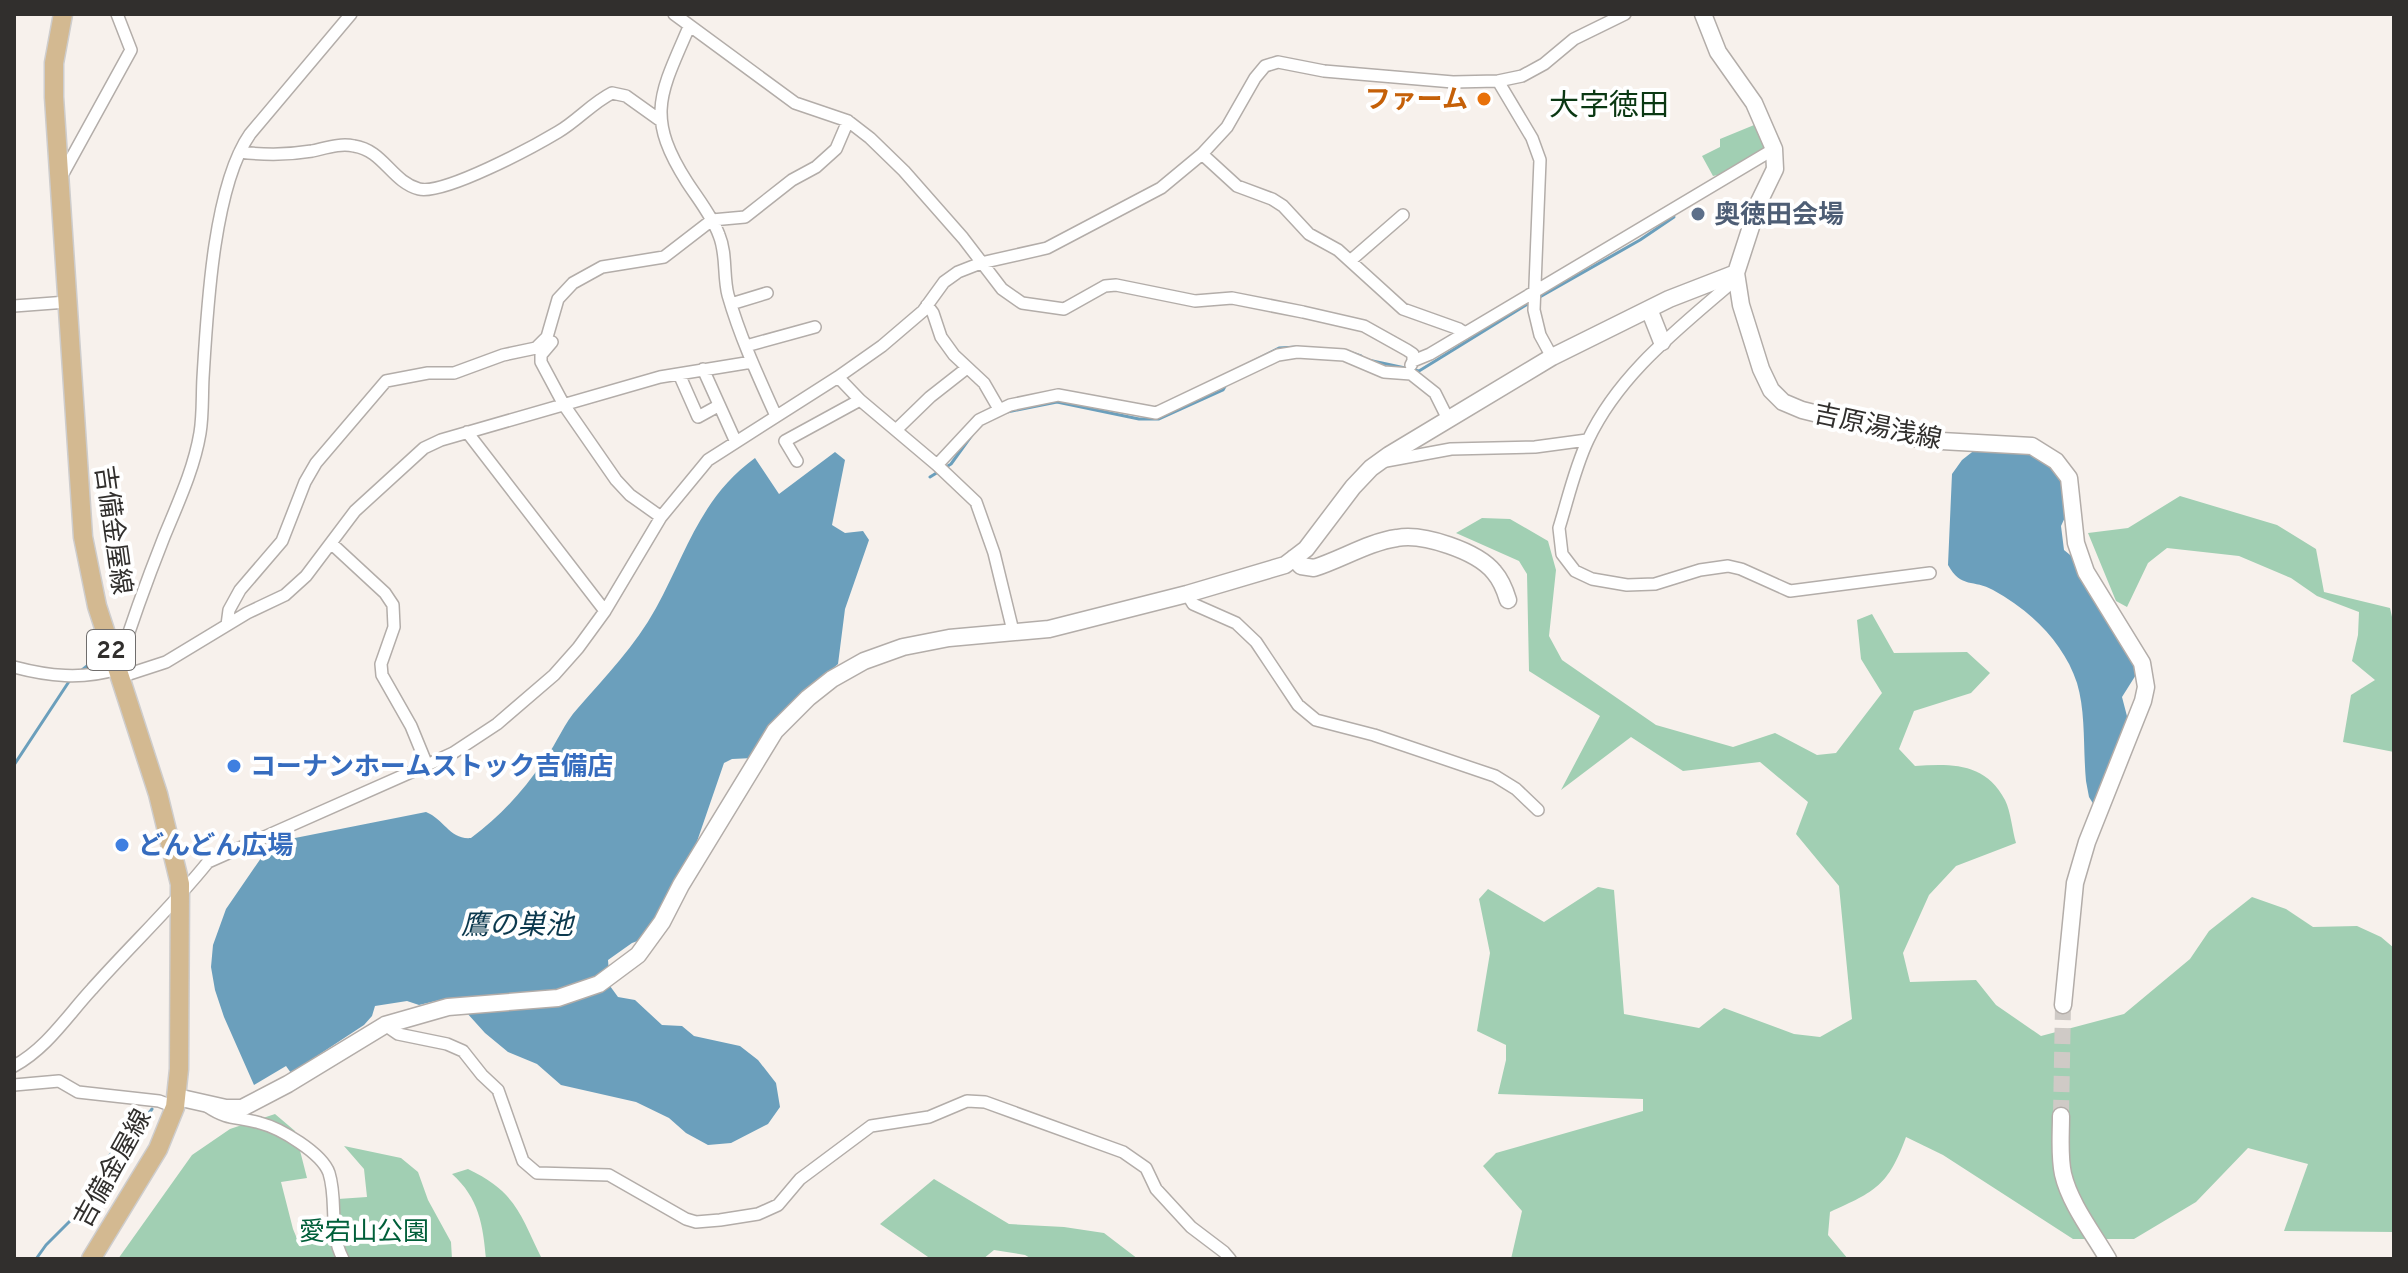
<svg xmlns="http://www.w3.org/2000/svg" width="2408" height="1273" font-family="Overpass,'Noto Sans JP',sans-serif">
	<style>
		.green { fill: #a1cfb3 }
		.water { fill: #6b9fbc }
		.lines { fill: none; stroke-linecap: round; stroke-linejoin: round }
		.stream { stroke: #6b9fbc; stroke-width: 3 }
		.secondary-tunnel { stroke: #cfcac6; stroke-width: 16; stroke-dasharray: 16 8; stroke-linecap: butt }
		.street-casing { stroke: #b3ada9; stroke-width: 14 }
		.secondary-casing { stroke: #b3ada9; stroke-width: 19 }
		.primary-casing { stroke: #cecdcd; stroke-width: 21 }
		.street { stroke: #fff; stroke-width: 11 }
		.secondary { stroke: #fff; stroke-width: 16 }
		.primary { stroke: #d3b991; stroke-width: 18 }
		.food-dot { fill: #e8710a; stroke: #fff; stroke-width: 3 }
		.service-dot { fill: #5c6f8a; stroke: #fff; stroke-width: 3 }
		.shop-dot { fill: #3f7fe0; stroke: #fff; stroke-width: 3 }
		.labels { text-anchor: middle; stroke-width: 8; stroke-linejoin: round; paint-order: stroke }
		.shield { fill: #fff; stroke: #6f6d6c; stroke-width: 2 }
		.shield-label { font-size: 24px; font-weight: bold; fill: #312f2d }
		.food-label { font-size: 26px; font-weight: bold; fill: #c56008; stroke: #fff; text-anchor: end }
		.service-label { font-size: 26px; font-weight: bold; fill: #4e5e75; stroke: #fff; text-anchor: start }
		.street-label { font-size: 26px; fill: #312f2d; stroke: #fff }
		.shop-label { font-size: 26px; font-weight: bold; fill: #366cbe; stroke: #fff; text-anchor: start }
		.park-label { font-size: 26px; fill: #015f3a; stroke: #fff }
		.water-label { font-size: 28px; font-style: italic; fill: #0c394e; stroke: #fff }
		.quarter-label { font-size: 30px; fill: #0a3813; stroke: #fff }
	</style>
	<rect width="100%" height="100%" fill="#f7f1ec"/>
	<path class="green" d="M1759,123l9,27 -36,22 -19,4 -11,-20 18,-9v-8z
		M2180,496l97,29 39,24 8,43 66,16 4,18v126l-51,-10 8,-47 24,-15 -23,-19 6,-26 1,-23 -42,-16 -26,-18 -52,-22 -72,-8 -19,15 -21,44 -11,-6 -28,-68 40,-5z
		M1482,518l28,1 38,22 8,29 -7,66 13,24 94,65 77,22 42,-14 42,22 19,-2 46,-60 -21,-34 -4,-39 15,-6 22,39 73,-1 23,21 -19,20 -57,18 -15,38 16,17c36,-2 70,-4 90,34 6,12 7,30 11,43l-60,23 -27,29 -26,58 7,29 66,-2 20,25 45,31 83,-22 66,-55 19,-28 43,-34 34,12 27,18 44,-1 24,11 13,11v284l-110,-1 24,-67 -60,-16 -52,54 -62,37h-61l-130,-84 -37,-18c-18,49 -30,54 -76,75l-2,23 20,24h-337l11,-48 -39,-45 13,-13 147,-42v-12l-145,-5 8,-34v-15l-29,-14 13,-78 -11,-54 9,-10 56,33 54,-35 16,3 10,124 75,14 25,-20 70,26 26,3 32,-18 -13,-133 -43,-52 12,-32 -48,-40 -77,9 -52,-34 -70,53 39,-74 -71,-45 -2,-97 -8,-13 -63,-28z
		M275,1114l20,17 12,47 -26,4 12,47 5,12 22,-3 16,-8 2,-31 29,-2 -3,-28 -20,-23 57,12 17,14 10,28 23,42 1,17h-334l74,-104 38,-26z
		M468,1169c48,23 52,45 74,90h-56c-3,-34 -7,-61 -34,-85z
		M934,1179l75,45 55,3 40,6 34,26h-106l-7,-4 -31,-5 -11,9h-52l-51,-35z"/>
	<path class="water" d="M2031,447l32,27 4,39 -6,13 3,24 11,9 64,111 -17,27 6,23 -34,85 -5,-8 -3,-16c-3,-31 0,-68 -9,-98 -13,-40 -47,-73 -84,-93 -19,-11 -32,-1 -45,-25l4,-91 10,-14 14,-11z
		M835,452l10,8 -13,65 13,8 18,-2 6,9 -24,69 -7,55 -36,31 -49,63 -21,1 -8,4 -32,93 -49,83 -11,4 -24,17 2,26 8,11 17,3 27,25 20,1 12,10 46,10 18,14 18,23 4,24 -12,17 -37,19 -23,2 -22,-12 -17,-15 -33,-16 -75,-17 -24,-21 -29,-12 -23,-19 -28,-31 -9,-4 -29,7 -12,-4 -32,5 -3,10 -8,9 -73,48 -5,-7 -32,19 -30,-68 -9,-27 -4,-23 2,-22 13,-36 44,-64 25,-7 131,-26c18,7 24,28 45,26 30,-22 53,-48 74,-79 12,-16 19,-36 33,-51 28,-32 57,-62 78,-100 31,-56 44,-110 99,-150l24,36z"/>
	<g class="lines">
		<path class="stream" d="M1538,298l102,-58 34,-23
			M1346,351l15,5
			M1368,360l51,11 112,-69
			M1236,370l43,-22 19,-1
			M1007,412l50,-10 82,17h20l64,-29 4,-7
			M930,477l21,-13 21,-29
			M82,670l10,-8
			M14,765l56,-85
			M36,1259l10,-14 44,-44 10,-15 5,-21 5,-10 19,-14 23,-32"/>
		<path class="secondary-tunnel" d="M2061,1116l2,-111"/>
		<g class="street-casing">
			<path id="street" d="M674,14l121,89 53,18 22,17 34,33 59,67 39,51 20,14 42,6 41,-23 11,-1 79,16 37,-3 71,14 61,14 43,24 6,4v7
				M689,27c-29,67 -44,89 -2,155 11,17 25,34 32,53 8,19 4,41 9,60 12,42 30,81 48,121
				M1498,81l34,57 8,22 -6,150 6,25 12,22
				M240,152c24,3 48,3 72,-1 14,-3 28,-8 42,-5 29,4 38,36 65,43 25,6 114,-42 139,-57 19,-11 34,-29 54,-39l14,3 35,25
				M1202,154l35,32 35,13 11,7 26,28 29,16 65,59 56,20 6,4
				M60,179l71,-129 -14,-36
				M1350,261l53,-46
				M1737,278c-56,49 -117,94 -149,162 -13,27 -20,59 -29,88l3,26 13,17 17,8 35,6 28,-1 45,-14 28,-4 13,3 49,22 140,-18
				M731,304l36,-11
				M927,305l6,8 8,24 13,18 30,28 15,26
				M14,306l53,-4
				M552,342l-11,13v7l23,43 52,75 14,15 31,22
				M746,346l69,-19
				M1411,365l2,-4 17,-7 344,-205
				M703,369l32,71
				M679,374l19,43 20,-11
				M838,377l22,23 77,65 39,37 18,51 19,78
				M896,430l34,-33 37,-29
				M467,432l138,179
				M797,461l-12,-20 75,-41
				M1386,461l65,-12 84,-2 52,-7
				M937,465l42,-45 31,-15 48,-10 98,18 122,-58 19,-3 47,3 40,17 27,2 24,19 13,26
				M332,544l53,49 8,12 1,22 -13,37 1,11 29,51 16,39
				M1187,594l6,10 43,19 20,19 42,63 18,15 58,15 121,41 21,13 22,21
				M227,625l2,-15 11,-20 42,-49 23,-59 11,-19 70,-82 42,-8h26l49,-18 33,-7 11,-11 11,-38 15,-16 29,-16 62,-10 48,-37 33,-3 47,-37 24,-13 20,-18 12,-28
				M14,667c34,9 68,13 103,2 14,-45 30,-89 47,-132 14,-34 30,-68 36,-104 3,-18 2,-37 3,-55 4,-66 10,-191 47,-244l101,-120
				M120,677l46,-15 81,-49 38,-18 21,-19 49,-65 69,-63 17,-8 219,-63 92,-15
				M385,1025l13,9 49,10 16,7 19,24 16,15 25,71 14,12 72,2 77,44 10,3 24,-2 38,-6 20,-9 22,-26 71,-53 58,-9 38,-16 18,1 138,50 23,16 10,21 35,38 33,25 6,7
				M14,1066c33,-18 53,-50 78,-77 38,-43 80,-82 116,-127l219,-97 26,-12 44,-29 57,-49 24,-27 27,-37 56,-94 47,-57 130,-83 44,-31 41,-35 21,-29 14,-10 23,-9 66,-15 114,-60 41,-34 25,-27 28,-49 10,-12 13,-4 46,9 129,11 45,-1 24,-5 22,-12 30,-25 51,-25
				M14,1085l45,-4 19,11 81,9 16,6
				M208,1107c21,14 29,9 52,16 20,5 62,30 69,50 9,29 -1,57 14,86"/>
		</g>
		<g class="secondary-casing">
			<path id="secondary" d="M1703,14l15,38 36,51 20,46 1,20 -16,33 -23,71 5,32 20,64 10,21 12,12 19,8 121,30 109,6 24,15 13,17 7,65 10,29 56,91 4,24 -3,14 -56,141 -12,41 -12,122
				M1649,309l13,33
				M1294,558l7,8 13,2c28,-9 55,-26 83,-30 26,-5 80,13 97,34 7,8 11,18 14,28
				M177,1097l49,11h16l46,-24 97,-59 63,-18 110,-9 41,-14 39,-29 24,-33 19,-37 94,-154 33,-33 24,-19 32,-18 39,-14 46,-9 100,-9 138,-35 98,-29 21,-16 47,-62 18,-19 18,-13 163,-98 117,-58 67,-26
				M2061,1116c0,20 -2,39 2,58 7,30 30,59 45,85"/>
		</g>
		<g class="primary-casing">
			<path id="primary" d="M63,14l-9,49v34l29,440 14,69 61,188 22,90 -1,185 -4,38 -17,42 -67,110"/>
		</g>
		<use href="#street" class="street"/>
		<use href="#secondary" class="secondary"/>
		<use href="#primary" class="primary"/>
	</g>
	<circle class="food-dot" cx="1484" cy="99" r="8"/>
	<circle class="service-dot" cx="1698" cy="214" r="8"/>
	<g class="shop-dot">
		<circle cx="234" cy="766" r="8"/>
		<circle cx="122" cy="845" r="8"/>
	</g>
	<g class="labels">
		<rect class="shield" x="87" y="630" width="48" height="40" rx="6"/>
		<g class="shield-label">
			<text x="111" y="658">22</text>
		</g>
		<g class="food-label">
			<text x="1468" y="108">ファーム</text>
		</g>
		<g class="service-label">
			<text x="1714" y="223">奥徳田会場</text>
		</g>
		<g class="street-label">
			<text transform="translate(1878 426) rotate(12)" y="9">吉原湯浅線</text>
			<text transform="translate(114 530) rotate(82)" y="9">吉備金屋線</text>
			<text transform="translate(112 1168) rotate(-61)" y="9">吉備金屋線</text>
		</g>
		<g class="shop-label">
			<text x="250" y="775">コーナンホームストック吉備店</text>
			<text x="138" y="854">どんどん広場</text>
		</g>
		<g class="park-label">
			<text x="364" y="1240">愛宕山公園</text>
		</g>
		<g class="water-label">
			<text x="517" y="934">鷹の巣池</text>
		</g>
		<g class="quarter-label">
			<text x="1609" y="115">大字徳田</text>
		</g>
	</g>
	<rect width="2408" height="1273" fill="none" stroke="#312f2d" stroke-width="32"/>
</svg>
